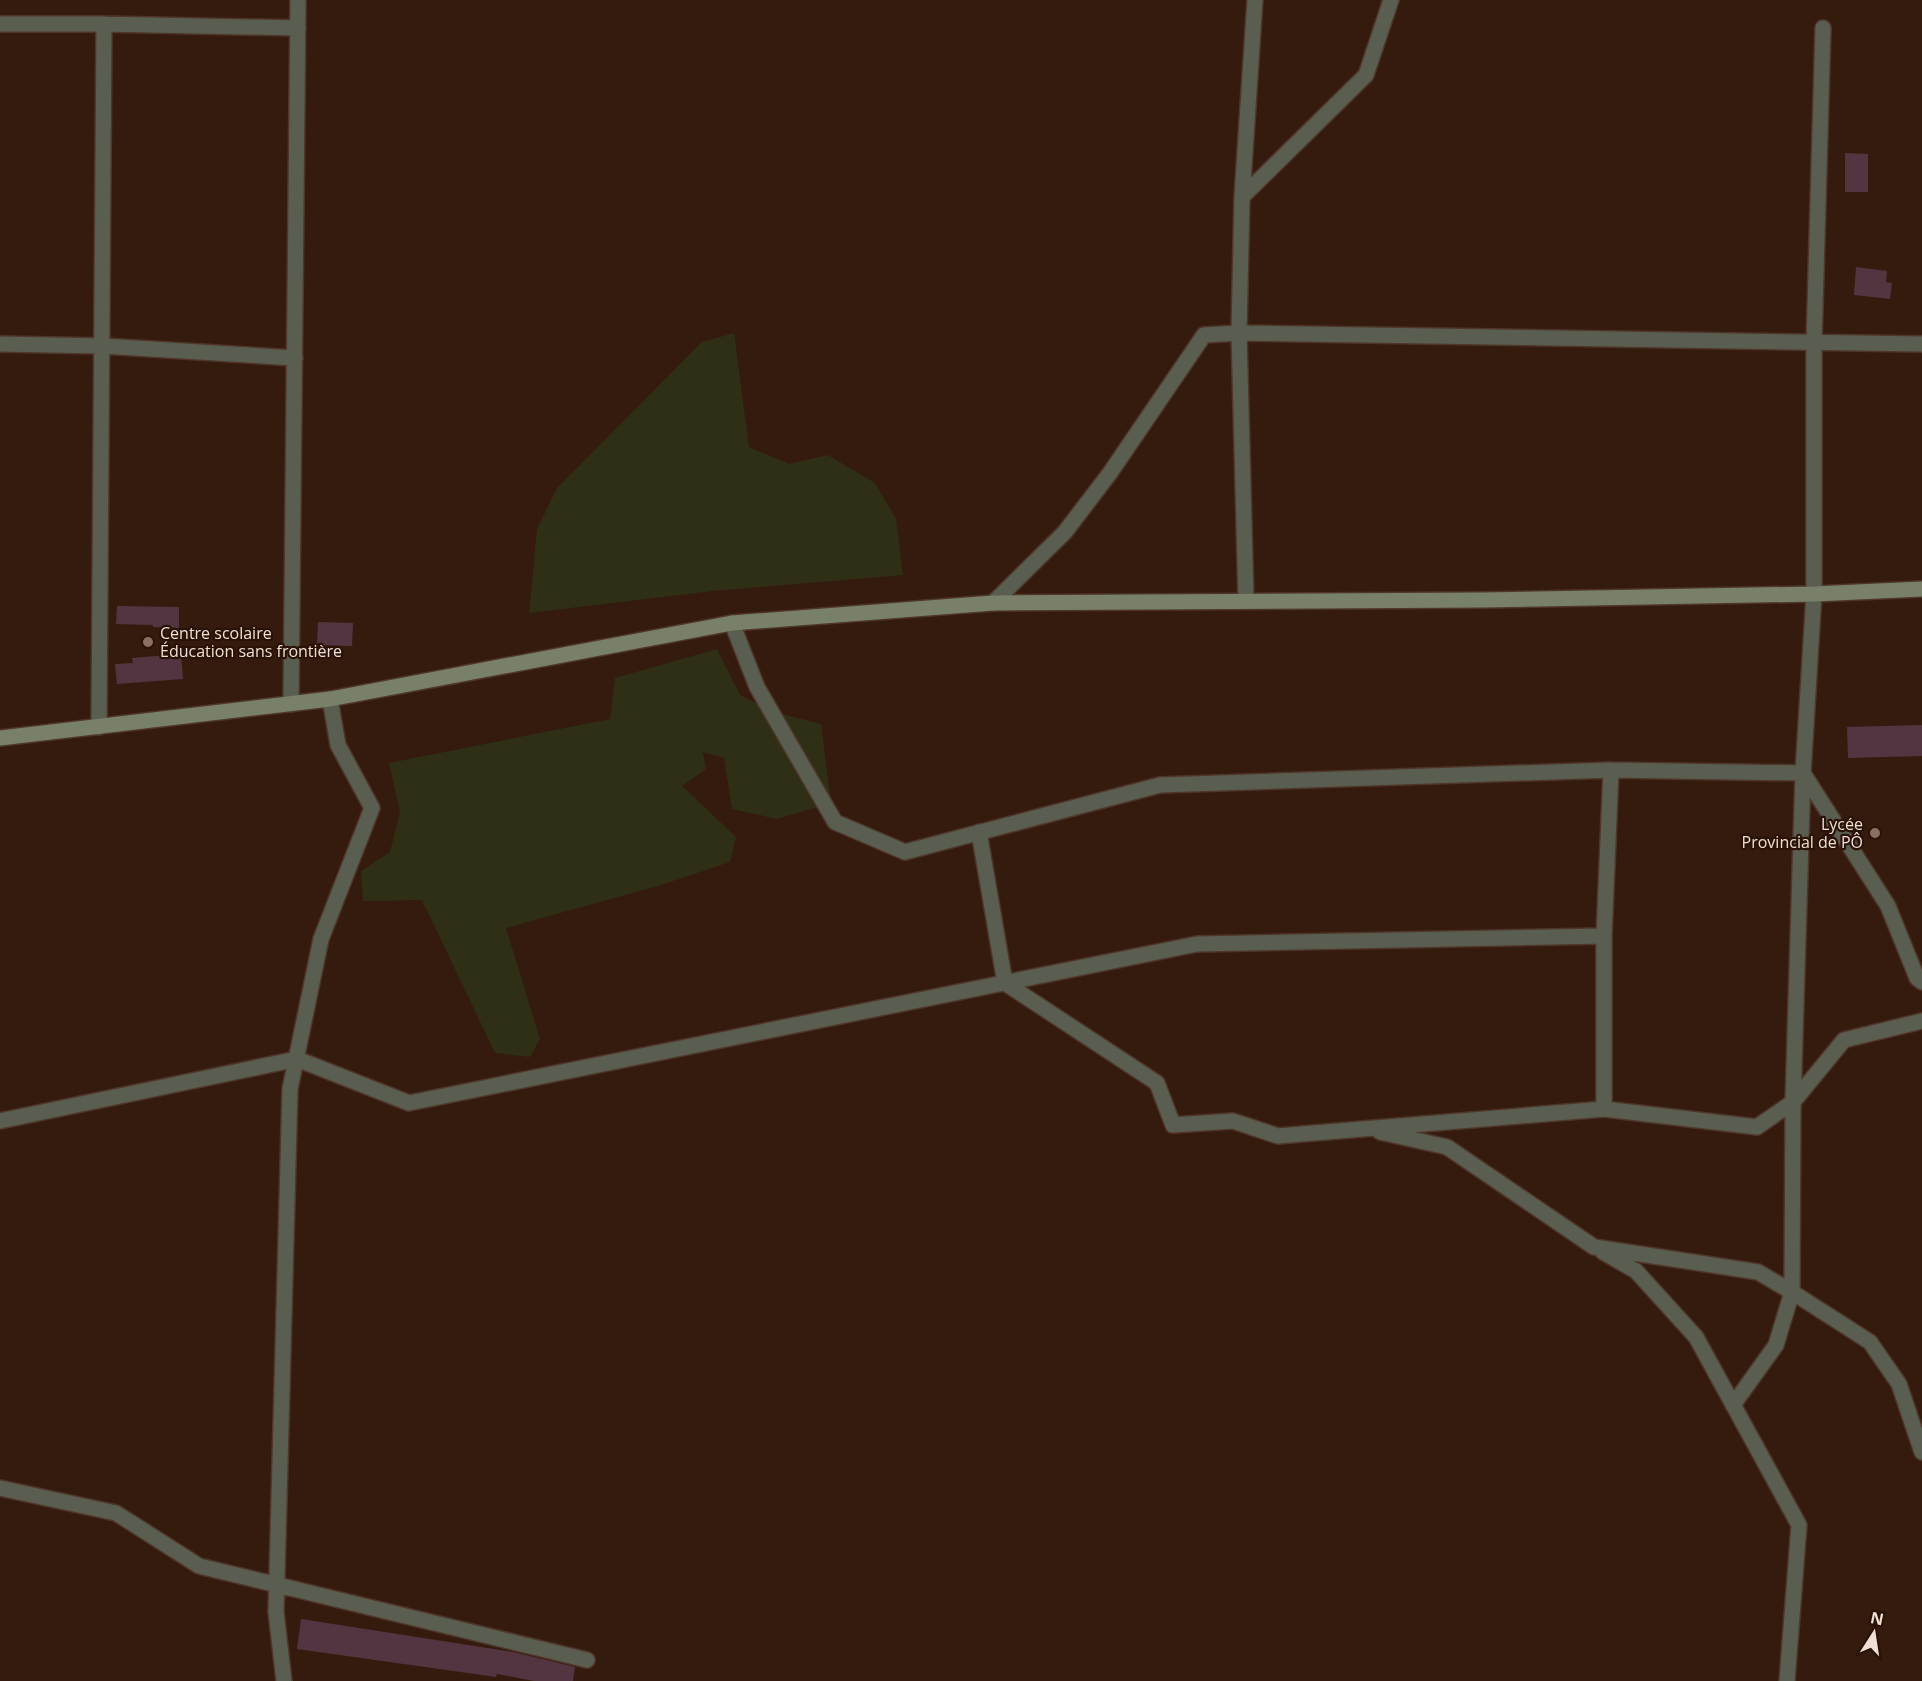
<svg xmlns="http://www.w3.org/2000/svg" width="1922" height="1681" font-family="'Open Sans',sans-serif">
	<style>
		.green { fill: #2e2f15 }
		.building { fill: #533541 }
		.lines { fill: none; stroke-linecap: round; stroke-linejoin: round }
		.street-casing { stroke: #4f362a; stroke-width: 18 }
		.secondary-casing { stroke: #4f362a; stroke-width: 18 }
		.street { stroke: #5a5e51; stroke-width: 15 }
		.secondary { stroke: #79806a; stroke-width: 15 }
		.education-dot { fill: #8d6e63; stroke: #2a1206; stroke-width: 2 }
		.labels { text-anchor: middle; stroke-width: 4.5; stroke-linejoin: round; paint-order: stroke }
		.poi-label { font-size: 16px; fill: #f0dfd6; stroke: #2a1206; text-anchor: start }
	</style>
	<rect width="100%" height="100%" fill="#351b0e"/>
	<path class="green" d="M734,333l15,114 40,17 39,-9 47,28 21,36 7,56 -190,16 -184,22 8,-84 20,-41 145,-146z
		M717,649l23,46 34,17 47,12 10,79 -54,16 -45,-10 -8,-51 -21,-6 3,17 -24,17 54,51 -6,25 -69,23 -155,43 34,111 -10,18 -35,-4 -73,-153 -59,1 -2,-30 29,-19 10,-40 -11,-49 221,-44 5,-41z"/>
	<path class="building" d="M1845,153l23,1v38h-23z
		M1856,267l31,4 -1,11 6,1 -2,16 -36,-4z
		M117,606l62,1v21l-26,-1v-2l-37,-1z
		M318,622l35,1 -1,23 -35,-1z
		M181,654l2,25 -66,5 -2,-20 18,-1 -1,-5z
		M1922,725v31l-74,2 -1,-31z
		M301,1619l212,33 62,15 -2,14h-39l-37,-7 -1,3 -199,-28z"/>
	<g class="lines">
		<g class="street-casing">
			<path id="street" d="M0,24h104l194,4
				M1242,197l124,-122 25,-75
				M0,344l103,2 192,12
				M1246,601l-7,-268 3,-136 13,-197
				M993,603l72,-71 45,-59 94,-138 35,-2 683,11
				M732,623l25,64 78,135 70,30 255,-67 451,-15 192,3 85,133 29,72 5,4
				M291,704l7,-704
				M99,727l5,-703
				M979,832l26,151 152,100 16,42 60,-4 45,15 326,-27 153,18 36,-25 51,-62 78,-19
				M1604,1109v-173l7,-166
				M0,1121l297,-62 112,44 788,-159 407,-8
				M1380,1132l67,15 147,100 164,25 34,20 78,50 29,42 23,68
				M1603,1252l33,19 60,66 103,188 -12,156
				M1733,1405l43,-60 16,-53 1,-190 10,-329 11,-179v-251l9,-315
				M0,1488l116,25 83,53 388,94
				M284,1681l-8,-69 14,-523 31,-150 51,-131 -34,-63 -8,-46"/>
		</g>
		<g class="secondary-casing">
			<path id="secondary" d="M0,738l330,-39 402,-76 261,-20 490,-3 331,-6 108,-5"/>
		</g>
		<use href="#street" class="street"/>
		<use href="#secondary" class="secondary"/>
	</g>
	<g class="education-dot">
		<circle cx="148" cy="642" r="6"/>
		<circle cx="1875" cy="833" r="6"/>
	</g>
	<g class="labels">
		<g class="poi-label">
			<text x="160" y="639">Centre scolaire<tspan x="160" dy="18">Éducation sans frontière</tspan></text>
			<text x="1863" y="830" text-anchor="end">Lycée<tspan x="1863" dy="18">Provincial de PÔ</tspan></text>
		</g>
	</g>
	<g transform="translate(1874 1633) rotate(12)" stroke="#2a1206" stroke-width="4.5" paint-order="stroke">
	<path d="M0-4.5L10 22L0 15L-10 22Z" fill="#f0dfd6"/>
	<text y="-9" font-size="16" font-weight="bold" text-anchor="middle" fill="#f0dfd6">N</text>
	</g>
</svg>
